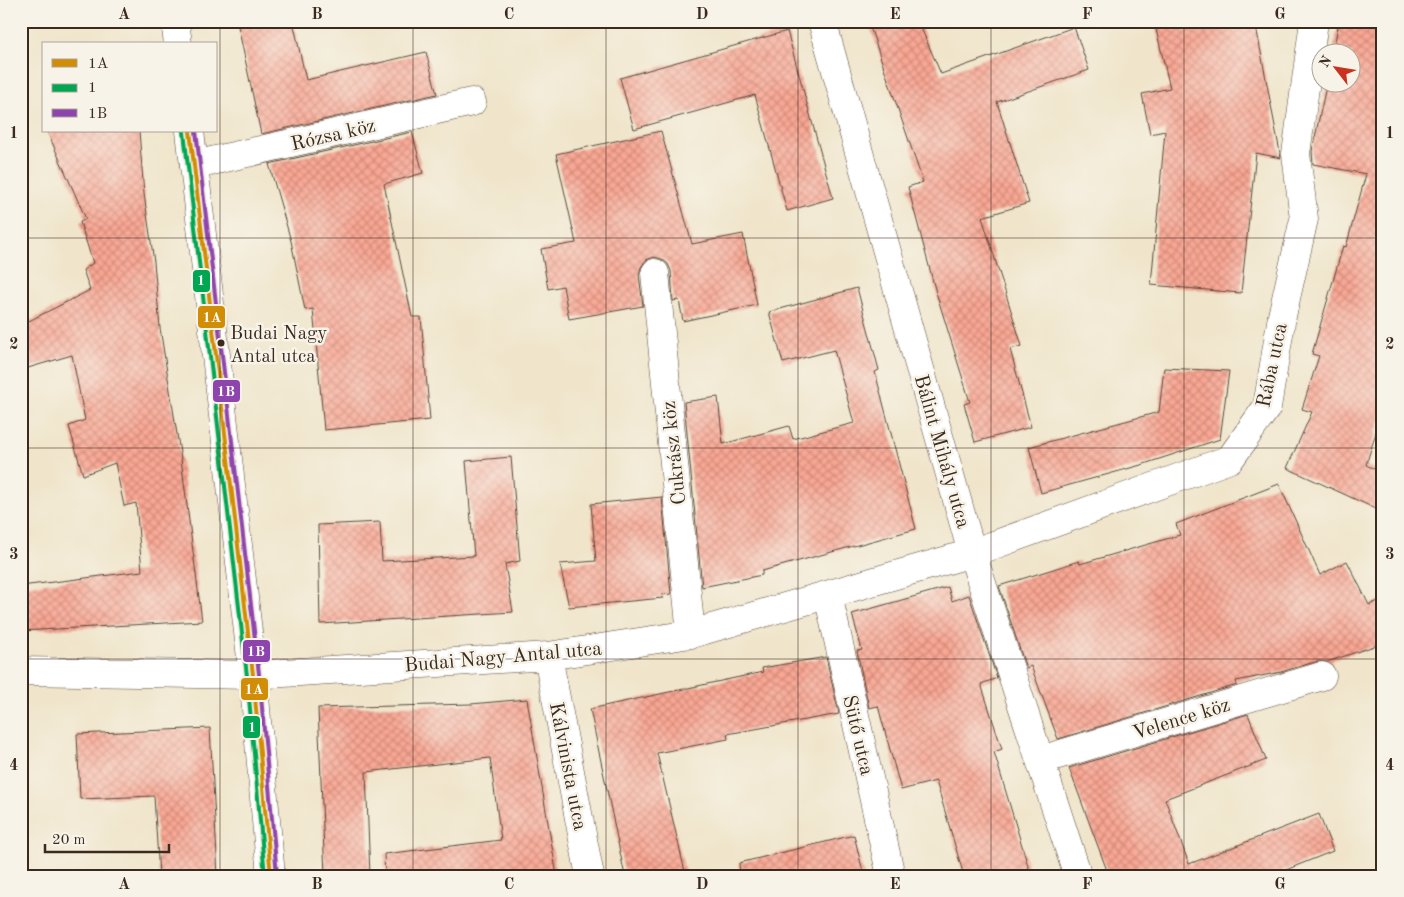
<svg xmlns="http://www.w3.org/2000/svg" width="1404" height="897" font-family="'Old Standard TT',serif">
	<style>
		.building { fill: url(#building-cross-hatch) }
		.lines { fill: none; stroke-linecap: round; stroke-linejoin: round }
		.street-casing { stroke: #564638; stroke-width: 29 }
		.secondary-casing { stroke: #564638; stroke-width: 29 }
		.street { stroke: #fff; stroke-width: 28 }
		.secondary { stroke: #fff; stroke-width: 28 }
		.bus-1-casing { stroke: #f7f3e8; stroke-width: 8 }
		.bus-2-casing { stroke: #f7f3e8; stroke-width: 8 }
		.bus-3-casing { stroke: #f7f3e8; stroke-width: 8 }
		.bus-1 { stroke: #d18d06; stroke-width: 4 }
		.bus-2 { stroke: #00a651; stroke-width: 4 }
		.bus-3 { stroke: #8e44ad; stroke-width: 4 }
		.grid { fill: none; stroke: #3b2a1e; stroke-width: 1; stroke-opacity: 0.55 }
		.bus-dot { fill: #3b2a1e; stroke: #f7f3e8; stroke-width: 2 }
		.labels { text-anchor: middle; stroke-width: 5; stroke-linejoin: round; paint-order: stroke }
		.bus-label { font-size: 19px; fill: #3b2a1e; stroke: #f7f3e8; text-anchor: start }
		.street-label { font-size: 20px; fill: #3b2a1e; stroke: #f7f3e8 }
		.line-badge { stroke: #f7f3e8; stroke-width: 2 }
		.badge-label { font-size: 14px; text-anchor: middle; font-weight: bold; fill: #fff }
		.neatline { fill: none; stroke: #3b2a1e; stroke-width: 2 }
		.grid-label { font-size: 16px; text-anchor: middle; font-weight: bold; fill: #3b2a1e }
	</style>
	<defs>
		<pattern id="building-cross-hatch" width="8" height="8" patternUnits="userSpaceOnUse" patternTransform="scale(1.25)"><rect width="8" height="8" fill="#faa794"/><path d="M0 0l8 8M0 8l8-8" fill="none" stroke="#cc8878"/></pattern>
	</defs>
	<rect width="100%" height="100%" fill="#f7f3e8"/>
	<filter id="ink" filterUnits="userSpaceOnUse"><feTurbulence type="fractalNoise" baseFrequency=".02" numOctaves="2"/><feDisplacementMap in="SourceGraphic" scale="10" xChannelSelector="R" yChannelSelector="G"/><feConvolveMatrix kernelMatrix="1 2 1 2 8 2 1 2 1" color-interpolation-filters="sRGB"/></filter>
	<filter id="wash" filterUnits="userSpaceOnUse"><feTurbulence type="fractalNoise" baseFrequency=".0096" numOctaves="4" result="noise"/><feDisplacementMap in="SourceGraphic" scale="20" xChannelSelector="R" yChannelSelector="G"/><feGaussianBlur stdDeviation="1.12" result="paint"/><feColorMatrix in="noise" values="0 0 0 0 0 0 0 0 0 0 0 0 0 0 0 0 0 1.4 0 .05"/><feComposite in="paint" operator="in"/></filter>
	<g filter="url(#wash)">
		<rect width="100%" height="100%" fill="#f0e5cb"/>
		<g id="blocks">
			<path class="building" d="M237,21h56l13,59 120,-28 11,42 -176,40z
				M868,21h50l23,53 133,-47 15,43 -92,32 32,101 -47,14 40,129 -12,3 21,78 -56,15 -11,-38 6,-2 -35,-113 -27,-102 15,-5z
				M1154,21h101l26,137 -25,-5 -15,140 -90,-8 14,-154 -15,3 -8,-40 28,-6z
				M1339,21h44v389l-17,55 17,8v39l-96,-44 25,-56 -10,-3 17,-53 -7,-2 31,-108 3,1 20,-73 -53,-10 -1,-13 15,-69h25v-30h-19z
				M787,31l46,167 -46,13 -32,-116 -121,34 -14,-51z
				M47,131h92l5,63 10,68 6,66 21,131 21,162 -181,10v-45l121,-15 -6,-68 -12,3 -9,-43 -32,12 -14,-49 16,-6 -13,-65 -51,15v-45l69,-35 -7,-20 10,-7 -13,-41 6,-3z
				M661,131l31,113 51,-10 14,71 -74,16 -4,-21 -6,1 -2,-30 -3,-7 -6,-5 -8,-2 -8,3 -5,7 -2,8 4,31 -74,13 -6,-33 -15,3 -7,-40 35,-6 -20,-89z
				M412,132l11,41 -39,11 28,133h9l9,103 -106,10 -11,-121 -8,1 -14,-69 -22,-77z
				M857,288l22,82 -4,2 41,157 -154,42v4l-60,12 -18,-185 34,-5 5,47 66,-18 4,13 61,-16 -20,-73 -51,13 -14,-51z
				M1164,368l65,3 -9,68 -79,26 -100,28 -12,-46 130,-35z
				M511,457l9,104 -15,3 8,48 -193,12 -2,-99 62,-3 2,39 92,-5 -8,-95z
				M1279,484l41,91 27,-14 22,44 14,-6v44l-56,19 -9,-1 -37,11 -45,9 1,4 -179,54 -27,-73 -5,2 -27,-82 80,-25 1,3 100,-29 -4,-11z
				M662,497l9,97 -9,1 1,3 -94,9 -9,-43 36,-3 -5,-57z
				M948,587l4,14 17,-6 28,83 -16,6 21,65 -8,3 37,124h-67l-28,-95 -35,9 -23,-84 -9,2 -12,-57 5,-1 -10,-36z
				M826,657l13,57 -112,20 1,5 -71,14 29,123h-61l-35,-167 173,-37 -1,-4z
				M527,699l30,177h-172l-1,-22 117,-14 -11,-82 -124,14 4,104h-45l-7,-168 153,-4z
				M1248,714l18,46 -101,39 24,65 130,-50 14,37 -62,25h-162l-40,-108z
				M210,728l8,148h-59l-5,-80 -74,3 -3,-65z
				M854,835l10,41h-124l-1,-13z"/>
		</g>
	</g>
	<g filter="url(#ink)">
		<use href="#blocks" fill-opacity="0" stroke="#564638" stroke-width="1"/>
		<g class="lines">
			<g class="street-casing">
				<path id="street" d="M822,21l150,532 106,323
					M194,165l278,-63
					M655,273l36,361
					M828,595l63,281
					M548,656l42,220
					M21,671l232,4 295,-19 143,-22 281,-81 258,-94 37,-52 15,-91 22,-97 -8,-65 18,-133
					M1041,760l281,-84"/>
			</g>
			<g class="secondary-casing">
				<path id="secondary" d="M175,21l3,23
					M190,131l63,544 18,201"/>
			</g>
			<use href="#street" class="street"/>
			<use href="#secondary" class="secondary"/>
			<g class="bus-1-casing">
				<path id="bus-1" d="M190,131l63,544 18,201"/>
			</g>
			<g class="bus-2-casing">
				<path id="bus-2" d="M184,132l63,544 18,200"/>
			</g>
			<g class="bus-3-casing">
				<path id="bus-3" d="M196,131l63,543 18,201"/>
			</g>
			<use href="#bus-1" class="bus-1"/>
			<use href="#bus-2" class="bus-2"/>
			<use href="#bus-3" class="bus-3"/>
		</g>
	</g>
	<path class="grid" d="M220,21v855M413,21v855M606,21v855M798,21v855M991,21v855M1184,21v855M21,238h1362M21,448h1362M21,659h1362"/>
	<circle class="bus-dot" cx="221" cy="343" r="4.5"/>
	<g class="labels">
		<g class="bus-label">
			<text x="230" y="339">Budai Nagy<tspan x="230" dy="23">Antal utca</tspan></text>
		</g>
		<g class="street-label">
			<text transform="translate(333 134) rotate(-13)" y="7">Rózsa köz</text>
			<text transform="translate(1271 365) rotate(-78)" y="7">Rába utca</text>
			<text transform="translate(943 451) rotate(74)" y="7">Bálint Mihály utca</text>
			<text transform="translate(673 453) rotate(-96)" y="7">Cukrász köz</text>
			<text transform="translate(503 656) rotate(-5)" y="7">Budai Nagy Antal utca</text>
			<text transform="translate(1181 718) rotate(-17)" y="7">Velence köz</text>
			<text transform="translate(859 735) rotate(77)" y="7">Sütő utca</text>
			<text transform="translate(569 766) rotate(79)" y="7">Kálvinista utca</text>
		</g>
	</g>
	<g class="line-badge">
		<rect x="192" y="269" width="19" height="24" rx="5" fill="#00a651"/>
		<rect x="197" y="305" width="29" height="24" rx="5" fill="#d18d06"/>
		<rect x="212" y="379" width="29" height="24" rx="5" fill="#8e44ad"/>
		<rect x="242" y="639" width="29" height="24" rx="5" fill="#8e44ad"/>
		<rect x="240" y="677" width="29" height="24" rx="5" fill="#d18d06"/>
		<rect x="242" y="715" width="19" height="24" rx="5" fill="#00a651"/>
	</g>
	<g class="badge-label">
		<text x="201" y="285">1</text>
		<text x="212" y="322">1A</text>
		<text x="226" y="396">1B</text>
		<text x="256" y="656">1B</text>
		<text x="254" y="694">1A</text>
		<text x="252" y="732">1</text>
	</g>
	<rect width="1404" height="897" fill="none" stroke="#f7f3e8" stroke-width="55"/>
	<rect x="42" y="42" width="175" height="90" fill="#f7f3e8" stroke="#aca397"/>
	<rect x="52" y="59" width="25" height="8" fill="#d18d06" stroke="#aca397"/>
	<text x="88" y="68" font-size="15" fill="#3b2a1e">1A</text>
	<rect x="52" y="84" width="25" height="8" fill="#00a651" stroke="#aca397"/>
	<text x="88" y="92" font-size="15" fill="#3b2a1e">1</text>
	<rect x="52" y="109" width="25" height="8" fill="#8e44ad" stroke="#aca397"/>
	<text x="88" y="118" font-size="15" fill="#3b2a1e">1B</text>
	<g transform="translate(1336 68) rotate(301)"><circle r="24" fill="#f7f3e8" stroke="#aca397"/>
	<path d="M0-4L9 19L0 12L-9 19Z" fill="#c8321e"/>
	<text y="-8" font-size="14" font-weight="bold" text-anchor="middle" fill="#3b2a1e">N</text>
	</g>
	<path d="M45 844v8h124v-8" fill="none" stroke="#3b2a1e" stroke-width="2.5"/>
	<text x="52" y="844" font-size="15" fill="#3b2a1e" stroke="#f7f3e8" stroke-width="4" paint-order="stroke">20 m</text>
	<rect x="28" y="28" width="1348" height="842" class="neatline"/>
	<g class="grid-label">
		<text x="124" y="19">A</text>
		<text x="317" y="19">B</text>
		<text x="509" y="19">C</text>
		<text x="702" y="19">D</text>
		<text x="895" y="19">E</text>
		<text x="1087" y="19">F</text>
		<text x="1280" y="19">G</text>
		<text x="14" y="138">1</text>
		<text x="1390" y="138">1</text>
		<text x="14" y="349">2</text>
		<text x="1390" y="349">2</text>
		<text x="14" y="559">3</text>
		<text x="1390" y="559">3</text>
		<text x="14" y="770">4</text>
		<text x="1390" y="770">4</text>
		<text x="124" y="889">A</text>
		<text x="317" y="889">B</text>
		<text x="509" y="889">C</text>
		<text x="702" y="889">D</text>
		<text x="895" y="889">E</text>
		<text x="1087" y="889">F</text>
		<text x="1280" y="889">G</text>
	</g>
</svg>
